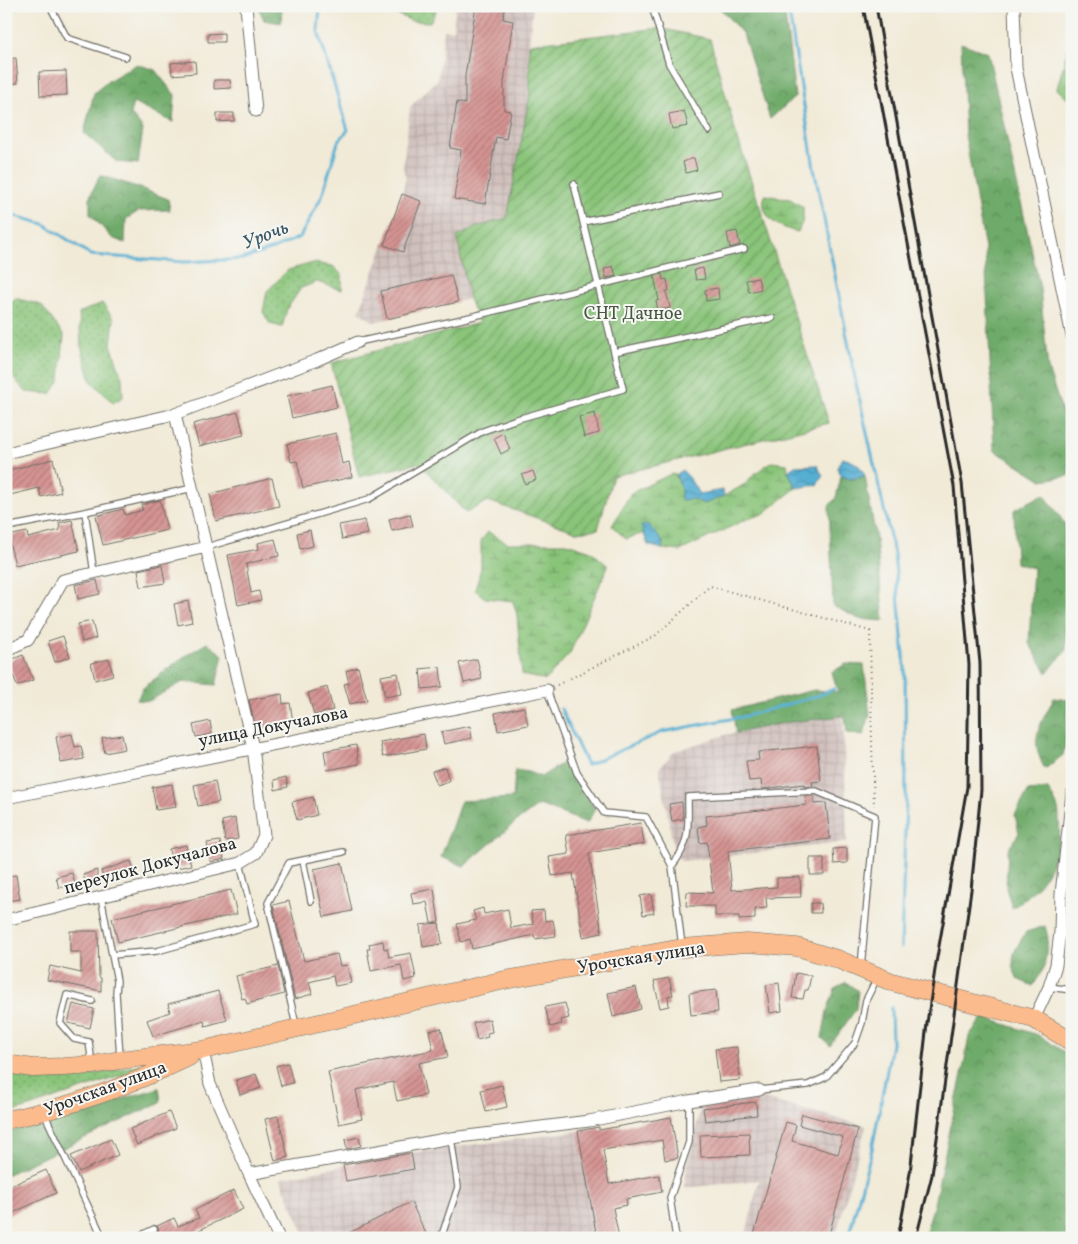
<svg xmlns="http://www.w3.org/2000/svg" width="1078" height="1244" font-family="Vollkorn,serif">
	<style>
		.industrial { fill: url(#industrial-grid) }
		.grass { fill: url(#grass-dots); stroke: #5a7852 }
		.forest { fill: url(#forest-crowns); stroke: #4c6a4a }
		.wetland { fill: url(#wetland-marsh); stroke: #5a7852 }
		.garden { fill: url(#garden-furrows); stroke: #5a7852 }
		.water { fill: url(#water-waves); stroke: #406d7f }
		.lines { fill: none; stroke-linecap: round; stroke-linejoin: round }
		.stream { stroke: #55afd3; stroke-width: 3 }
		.building { fill: url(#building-hatch) }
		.service-casing { stroke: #706e67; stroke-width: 8 }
		.minor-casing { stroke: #706e67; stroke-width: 13 }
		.primary-casing { stroke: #706e67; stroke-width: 19 }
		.path { stroke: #706e67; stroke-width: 2; stroke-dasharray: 1 4; stroke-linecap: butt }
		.service { stroke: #fff; stroke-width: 5.5 }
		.minor { stroke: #fff; stroke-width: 11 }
		.primary { stroke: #fbbb8c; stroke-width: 18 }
		.rail { stroke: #2b2b2b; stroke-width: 3 }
		.labels { text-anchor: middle; stroke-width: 4; stroke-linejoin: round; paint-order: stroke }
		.park-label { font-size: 18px; fill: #475942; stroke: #f6f6f2 }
		.street-label { font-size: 18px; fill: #2b2b2b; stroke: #f6f6f2 }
		.water-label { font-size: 19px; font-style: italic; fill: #3a5966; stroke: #f6f6f2 }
	</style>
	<defs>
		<pattern id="industrial-grid" width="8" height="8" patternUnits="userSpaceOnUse" patternTransform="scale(1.25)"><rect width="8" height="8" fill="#d0c0bc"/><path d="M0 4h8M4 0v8" fill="none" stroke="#b3a5a2"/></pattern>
		<pattern id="grass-dots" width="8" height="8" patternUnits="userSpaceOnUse" patternTransform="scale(1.25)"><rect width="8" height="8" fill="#89c479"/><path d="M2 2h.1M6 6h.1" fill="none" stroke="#709f63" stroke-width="1.8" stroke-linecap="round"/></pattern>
		<pattern id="forest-crowns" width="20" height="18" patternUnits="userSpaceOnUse" patternTransform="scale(1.25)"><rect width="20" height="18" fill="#6eaa69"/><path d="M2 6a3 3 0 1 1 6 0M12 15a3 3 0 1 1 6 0" fill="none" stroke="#5b8b57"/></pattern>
		<pattern id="wetland-marsh" width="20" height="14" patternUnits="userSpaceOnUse" patternTransform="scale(1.25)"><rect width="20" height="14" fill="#89c479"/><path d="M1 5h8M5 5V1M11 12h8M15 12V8" fill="none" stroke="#709f63"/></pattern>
		<pattern id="garden-furrows" width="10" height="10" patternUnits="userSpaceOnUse" patternTransform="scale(1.25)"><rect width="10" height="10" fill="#89c479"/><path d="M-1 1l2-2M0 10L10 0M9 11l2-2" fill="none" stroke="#709f63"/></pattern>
		<pattern id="water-waves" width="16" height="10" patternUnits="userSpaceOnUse" patternTransform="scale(1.25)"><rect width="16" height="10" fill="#55afd3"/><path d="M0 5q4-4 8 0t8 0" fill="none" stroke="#478fab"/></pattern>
		<pattern id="building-hatch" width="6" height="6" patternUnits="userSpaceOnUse" patternTransform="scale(1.25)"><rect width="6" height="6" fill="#d59493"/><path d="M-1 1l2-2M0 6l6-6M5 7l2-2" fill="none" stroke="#ad7978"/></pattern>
	</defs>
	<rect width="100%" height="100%" fill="#f6f6f2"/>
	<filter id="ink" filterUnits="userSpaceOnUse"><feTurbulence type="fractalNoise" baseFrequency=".02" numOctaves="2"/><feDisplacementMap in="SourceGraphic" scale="10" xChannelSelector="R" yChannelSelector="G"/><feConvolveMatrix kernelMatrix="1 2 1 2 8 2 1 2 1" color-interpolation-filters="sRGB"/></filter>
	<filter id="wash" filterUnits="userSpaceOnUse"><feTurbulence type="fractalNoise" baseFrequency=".0096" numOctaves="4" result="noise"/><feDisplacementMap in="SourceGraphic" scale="20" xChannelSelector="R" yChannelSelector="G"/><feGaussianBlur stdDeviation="1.12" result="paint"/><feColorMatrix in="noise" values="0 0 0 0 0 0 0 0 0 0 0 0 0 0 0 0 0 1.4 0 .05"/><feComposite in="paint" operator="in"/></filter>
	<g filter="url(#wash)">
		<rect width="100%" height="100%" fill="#f1ead7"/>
		<path class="industrial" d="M456,6h77l-4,38 1,50 -23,124 -30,9 -20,10 12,62 -95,23 -15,-10 43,-118 4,-17 -3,-9 7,-61 28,-28 6,-49h9z
			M843,716l4,126 -165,19 -7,-6 -16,-87 16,-17 50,-16 58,-12z
			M757,1097l109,29 -31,112h-90l14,-58 -74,8 1,-17 15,-66z
			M578,1131l19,107h-291l-26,-60 131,-25z"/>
		<path class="grass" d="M390,6h44l2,6 -6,10 -18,-1 -20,-9z
			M313,263l20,3 9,9v15l-25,-8 -16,6 -14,21 -5,18 -12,-3 -7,-12 4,-21 21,-21z
			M15,298l26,7 23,30 -4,45 -9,14 -25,-2 -14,-16 -6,-14v-51z
			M102,303l12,16 -3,25 11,34 1,19 -10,6 -22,-22 -10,-35 -2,-33z
			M174,1058l-166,56 -2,1v-42l45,6 24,-1z"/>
		<path class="forest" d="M258,6h24l-1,17 -17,-3z
			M718,6h66l11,91 -25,22 -27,-85z
			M961,43l27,10 52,235 8,81 22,66 -1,41 -27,4 -48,-30 -9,-201 -20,-114z
			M137,64l18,6 20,25 -2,27 -40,-19 -3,10 13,16 -5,35 -21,-2 -33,-29 10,-40 14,-12z
			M100,175l40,13 28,11 2,11 -31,1 -13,8 -1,24 -13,-5 -22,-24v-18z
			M841,476l10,3 14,-3 11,63 8,82 -25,-2 -26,-13 -4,-100 7,-8z
			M1044,494l21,30 1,126 -19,23 -18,-30 4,-75 -17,-5 -2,-53z
			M207,643l16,12 -7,30 -33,-3 -34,19 -12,-1 6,-12 39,-30z
			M846,664l18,1 6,50 -7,21 -16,-3 -2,-16 -2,-1 -60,7 -47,10 -4,-23 82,-20 24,2 -6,-20z
			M1054,698l14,2v31l-5,24 -18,14c-17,-31 -5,-43 9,-71z
			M564,762l31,47 -8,14 -48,-18 -22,16 -53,45 -23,-9 20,-56 52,-3 2,-28 13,2 13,5z
			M1048,789c3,5 7,11 9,17 2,4 2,10 2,15 4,35 -17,69 -47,87l-6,-20 2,-38 11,-17 -4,-18 13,-24z
			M1045,926l3,12 -4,30 -11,18 -16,-7c-8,-24 -3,-27 9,-47z
			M846,982l12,9 -2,18 -26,37 -8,-8 5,-27 8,-22z
			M983,1017l55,18 34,22v181h-148l10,-34 30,-139 5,-29z
			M159,1088l2,14 -155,73v-42z"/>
		<path class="wetland" d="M1072,33v70l-15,-14z
			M765,195l25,4 13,8v13l-5,12c-18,-4 -40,-14 -33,-37z
			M771,462l16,2 1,7 8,17 -33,26 -16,5 -67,32 -18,-2 1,-7 -22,-16 3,7 -18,6 -14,-13 19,-33 40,-19 5,1c6,16 12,22 28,29l20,-8 23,-13 6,-8z
			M488,532l20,11h59l24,8 17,15 -38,87 -24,27 -24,-5 -5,-60 -4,-14 -28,-3 -10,-8 6,-22v-27z"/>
		<path class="garden" d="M659,28l51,11 26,94 93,290 -216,53 -15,53 -21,3 -89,-31 -22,12 -47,-50 -60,14 -28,-114 148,-40 -10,-24 -12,-62 20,-10 30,-9 23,-124 -1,-50z"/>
		<path class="water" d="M842,458c12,3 19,7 23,18l-14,3 -10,-3 -4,-8z
			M817,465l6,11 -6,9 -21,3 -8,-17 7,-5z
			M682,470l6,6 11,18 24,-4 1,6 -20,8 -11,-5 -12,1v-12l-5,-13z
			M649,525l14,17 -1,7 -14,-4 -7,-19z"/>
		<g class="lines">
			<path class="stream" d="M788,6l26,162 43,220 37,166 11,113 1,134 -5,146
				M6,218l6,-3 32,9 47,31 94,7 57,-3 31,-10 27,-12 22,-41 16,-54 10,-12 -30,-99 2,-25
				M561,709l26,56 75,-33 84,-16 71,-20 17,-7
				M848,1238l24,-89 20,-105 -1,-36"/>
		</g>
		<g id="blocks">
			<path class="building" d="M476,6h29l-2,13 10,2 -9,61v28l7,1 -5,28 -10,-2 -11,67 -31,-5 7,-49 -11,-2 7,-46 8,2v-28z
				M224,33v9h-16v-8z
				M16,58l2,25 -12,1v-25z
				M195,61l1,12 -24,2 -1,-12z
				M66,71l1,24 -27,1 -1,-24z
				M214,80h16l1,8 -17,1z
				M684,111l4,15 -16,3 -3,-15z
				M217,113h17v8l-17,1z
				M694,158l3,12 -11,3 -3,-11z
				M402,194l19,7 -18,51 -19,-7z
				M737,231l3,14 -10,3 -3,-15z
				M613,266l3,10 -10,2 -2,-9z
				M703,268l2,11 -9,1 -2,-10z
				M662,274l1,6 4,-1 2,12h-3l4,17 -12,2 -2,-9 3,-1 -5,-24z
				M451,275l7,27 -71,17 -6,-28z
				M758,278l3,11 -12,3 -3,-12z
				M718,288l1,11 -13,2 -1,-11z
				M332,385l5,22 -45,11 -5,-22z
				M238,412l6,23 -45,11 -6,-22z
				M595,413l4,20 -15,4 -5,-20z
				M336,433l6,31 7,-2 3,15 -49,11 -6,-27 -6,1 -4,-18z
				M503,433l7,16 -9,5 -7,-16z
				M53,459l8,33 -20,5 -2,-9 -33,8v-25z
				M533,471l3,9 -11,4 -3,-9z
				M272,478l7,28 -63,15 -6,-27z
				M160,500l7,30 -64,15 -7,-29 27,-7 2,6 18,-5 -2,-5z
				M410,514l3,12 -21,5 -3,-12z
				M72,520l7,31 -64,14 -7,-29 19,-4 1,6 32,-8 -1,-7z
				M365,520l3,14 -26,5 -3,-14z
				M310,530l3,16 -13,3 -3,-16z
				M275,539l4,17 -33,8 5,29 8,-2 2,9 -23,5 -10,-50 31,-6 -1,-6z
				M162,565l3,18 -24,4 -3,-17z
				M97,580l3,14 -22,5 -3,-14z
				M188,601l4,21 -14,3 -4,-21z
				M92,621l4,17 -14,4 -4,-18z
				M63,636l7,21 -15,5 -7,-21z
				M23,655l10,25 -16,6 -9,-25z
				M109,659l4,16 -18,5 -4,-17z
				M477,659l5,20 -18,4 -5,-20z
				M358,667l9,33 -17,4 -6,-20 5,-1 -3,-12z
				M440,667l2,20 -20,2 -2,-20z
				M398,673l4,21 -17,3 -4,-21z
				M327,687l6,23 -19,5 -6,-22z
				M282,694l1,10 7,-1 3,19 -37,7 -7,-29z
				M524,707l4,18 -30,6 -3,-18z
				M210,721l2,13 -16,3 -3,-12z
				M470,726l2,12 -28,6 -3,-12z
				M72,734l3,13 6,-1 3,13 -23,4 -5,-26z
				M424,734l2,15 -43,8 -3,-15z
				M122,735l3,14 -20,4 -3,-15z
				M356,745l3,19 -32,6 -3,-19z
				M817,746l4,35 -9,1 1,4 -9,1v-3l-42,5 -1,-9 -12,1 -3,-20 13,-1 -1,-8z
				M445,767l4,14 -12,4 -5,-14z
				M286,777l2,10 -13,3 -1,-10z
				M215,781l4,21 -21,4 -4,-21z
				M172,784l4,23 -20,3 -4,-23z
				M805,796h9v8l12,-1 4,36 -102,12 4,39 45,-3v-9l23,-1 1,20 -35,1 1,10 -12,1v10l-16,1v-4h-24v-10h-29l1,-14 26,1 -6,-51 -7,1 -2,-16 9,-2 -1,-9 100,-11z
				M313,797l4,18 -20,5 -5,-18z
				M682,802l1,17 -11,2 -3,-17z
				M235,818l3,21 -13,2 -3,-20z
				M641,823l3,21 -55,9 13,80 -19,4 -10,-64 -21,3 -3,-19 20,-3 -3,-19z
				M220,841l4,18 -13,3 -4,-19z
				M186,845l5,20 -18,4 -4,-20z
				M847,848v15l-13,1 -1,-15z
				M810,858h14v17h-14z
				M131,861l5,14 -18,6 -1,-3 -13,4 -3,-11z
				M342,863l10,48 -28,6 -10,-48z
				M97,870v14l-9,4 -5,-13z
				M72,873l3,11 -16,4 -3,-11z
				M16,875l4,24 -14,2v-25z
				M434,889l5,33 -8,1 -4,-21 -14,2 -2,-11z
				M231,890l6,24 -119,28 -6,-24z
				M651,894l3,19 -11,2 -3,-19z
				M289,901l15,60 33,-7 3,12 7,-1 4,18 -16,3 -2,-10 -24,6 3,12 -17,5 -22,-94z
				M811,903h9l1,10h-10z
				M483,908l1,6 24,-5 3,19 22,-4 -2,-13 13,-1 1,11 8,-1 3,16 -21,3 -1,-4 -62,14 -2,-10 -9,3 -4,-18 19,-4 -3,-9z
				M439,923l3,21 -19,3 -3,-22z
				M70,931h28l1,46 2,1v13l-54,-11 3,-14 31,7v-21h-11z
				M383,941l1,8 3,-1 2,9 22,-4 5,25 -12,3 -3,-16 -30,6 -4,-22h3l-1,-5z
				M278,966l6,28 -37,10 -2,-6 -3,1 -6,-23z
				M796,973l15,3 -3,14h-3l-2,9 -11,-1z
				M669,978l4,17 -5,1 1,10 -9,2 -6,-27z
				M779,983l3,28 -12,2 -4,-28z
				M636,987l5,22 -28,8 -5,-24z
				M716,990l2,22 -27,3 -2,-22z
				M218,991l9,29 -22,6 -1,-5 -51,15 -6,-16 23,-8 -2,-8z
				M565,1003l4,15 -8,2 1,4 -12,3 -5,-20z
				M73,1004l21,5 -4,19 -22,-5z
				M490,1019l2,13 -5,1 1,4 -11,3 -4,-17z
				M441,1028l7,29 -29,6 7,32 -29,6 -4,-19 -37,8 6,29 -23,5 -11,-52 105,-22 -4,-19z
				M737,1047l3,33 -21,2 -4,-33z
				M288,1063l5,20 -12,3 -5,-20z
				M256,1074l5,14 -21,7 -4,-15z
				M502,1085l5,22 -21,5 -5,-22z
				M756,1102l1,13 -52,6 -2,-13z
				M169,1112l7,16 -39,17 -7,-16z
				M802,1114l56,15 -30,109h-75l33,-116 10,3 -4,16 46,13 5,-17 -44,-12z
				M278,1116l10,41 -13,4 -10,-42z
				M671,1117l7,41 -13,2 -3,-20 -59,10 6,34 50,-9 3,17 -36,7 1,6 -14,3 6,30h-22l-19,-107 21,-4v3z
				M749,1133l1,22 -49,2 -1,-22z
				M359,1137l2,9 -14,3 -2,-9z
				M111,1139l7,16 -39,17 -8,-16z
				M411,1153l3,16 -68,12 -3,-16z
				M46,1170l10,23 -50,23v-28z
				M234,1190l9,19 -50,24 2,5h-36l-2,-5 2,-3 -2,-4 17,-8 4,8 21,-8 -4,-8z
				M411,1202l17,36h-89z"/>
		</g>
	</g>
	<g filter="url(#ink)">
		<use href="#blocks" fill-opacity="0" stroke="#706e67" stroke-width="1"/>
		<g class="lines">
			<g class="service-casing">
				<path id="service" d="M50,6l17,32 59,19
					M652,6l17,58 40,67
					M583,222l136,-29
					M1061,283l11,-2
					M358,342l100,-22 286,-71
					M614,352l158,-34
					M85,512l9,61
					M6,530l1,-3 78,-15 108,-24
					M207,547l162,-48 114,-68 31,-11 109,-31 -49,-205
					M547,690l30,83 27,40 42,4 26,49 10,80
					M303,860l8,41
					M672,866c19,-24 16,-40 16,-69l128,-6 59,25 -14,151
					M101,897l16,84 -1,12 4,65
					M1060,932l12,5
					M112,955l45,-4 98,-27 -15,-61
					M1049,987l23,3
					M92,1001l-25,-6 -7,28 14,16 15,3 3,21
					M296,1025l-28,-122 21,-40 54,-11
					M759,1090l49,-5 18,-8 29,-34 7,-20 4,-23 11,-22
					M44,1113l59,125
					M135,1238l19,-9
					M441,1238l17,-51 -7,-49
					M676,1238l-6,-40 19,-56v-41"/>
			</g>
			<g class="minor-casing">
				<path id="minor" d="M246,6l10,105
					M1014,6l2,62 56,268
					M6,453l169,-39 142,-54 41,-18
					M6,650l22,-10 35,-60 144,-33
					M6,798l541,-108
					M6,920l234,-57 16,-10 8,-18 -11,-87 -78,-334
					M1034,1019l15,-32 7,-22 4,-33 1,-38 11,-101
					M203,1050l7,34 39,90 30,64
					M249,1174l202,-36 138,-17 100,-20 70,-11"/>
			</g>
			<g class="primary-casing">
				<path id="primary" d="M6,1064l27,4 31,-1 29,-2 27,-5 83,-10 302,-70 177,-32 65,-5 50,4 40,12 55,23 142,37 38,23
					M6,1120c61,-12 127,-36 183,-63"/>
			</g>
			<path class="path" d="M557,685l98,-49 55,-50 160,45 2,114 2,61"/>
			<use href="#service" class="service"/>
			<use href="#minor" class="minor"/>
			<use href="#primary" class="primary"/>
			<path class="rail" d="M863,6l91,480 15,179 -2,122 -31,176 -9,60 -17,150 -12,65
				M876,6l86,477 18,180 1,127 -10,100 -39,285 -16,63"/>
		</g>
	</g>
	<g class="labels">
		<g class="park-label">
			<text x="633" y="319">СНТ Дачное</text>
		</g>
		<g class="street-label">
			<text transform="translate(273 726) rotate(-11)" y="6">улица Докучалова</text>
			<text transform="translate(150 865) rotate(-15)" y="6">переулок Докучалова</text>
			<text transform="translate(641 957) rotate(-9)" y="6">Урочская улица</text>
			<text transform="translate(105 1088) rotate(-20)" y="6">Урочская улица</text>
		</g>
		<g class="water-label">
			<text transform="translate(265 234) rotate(-21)" y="7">Урочь</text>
		</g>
	</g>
	<rect width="1078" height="1244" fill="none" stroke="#f6f6f2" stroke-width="25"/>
</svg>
